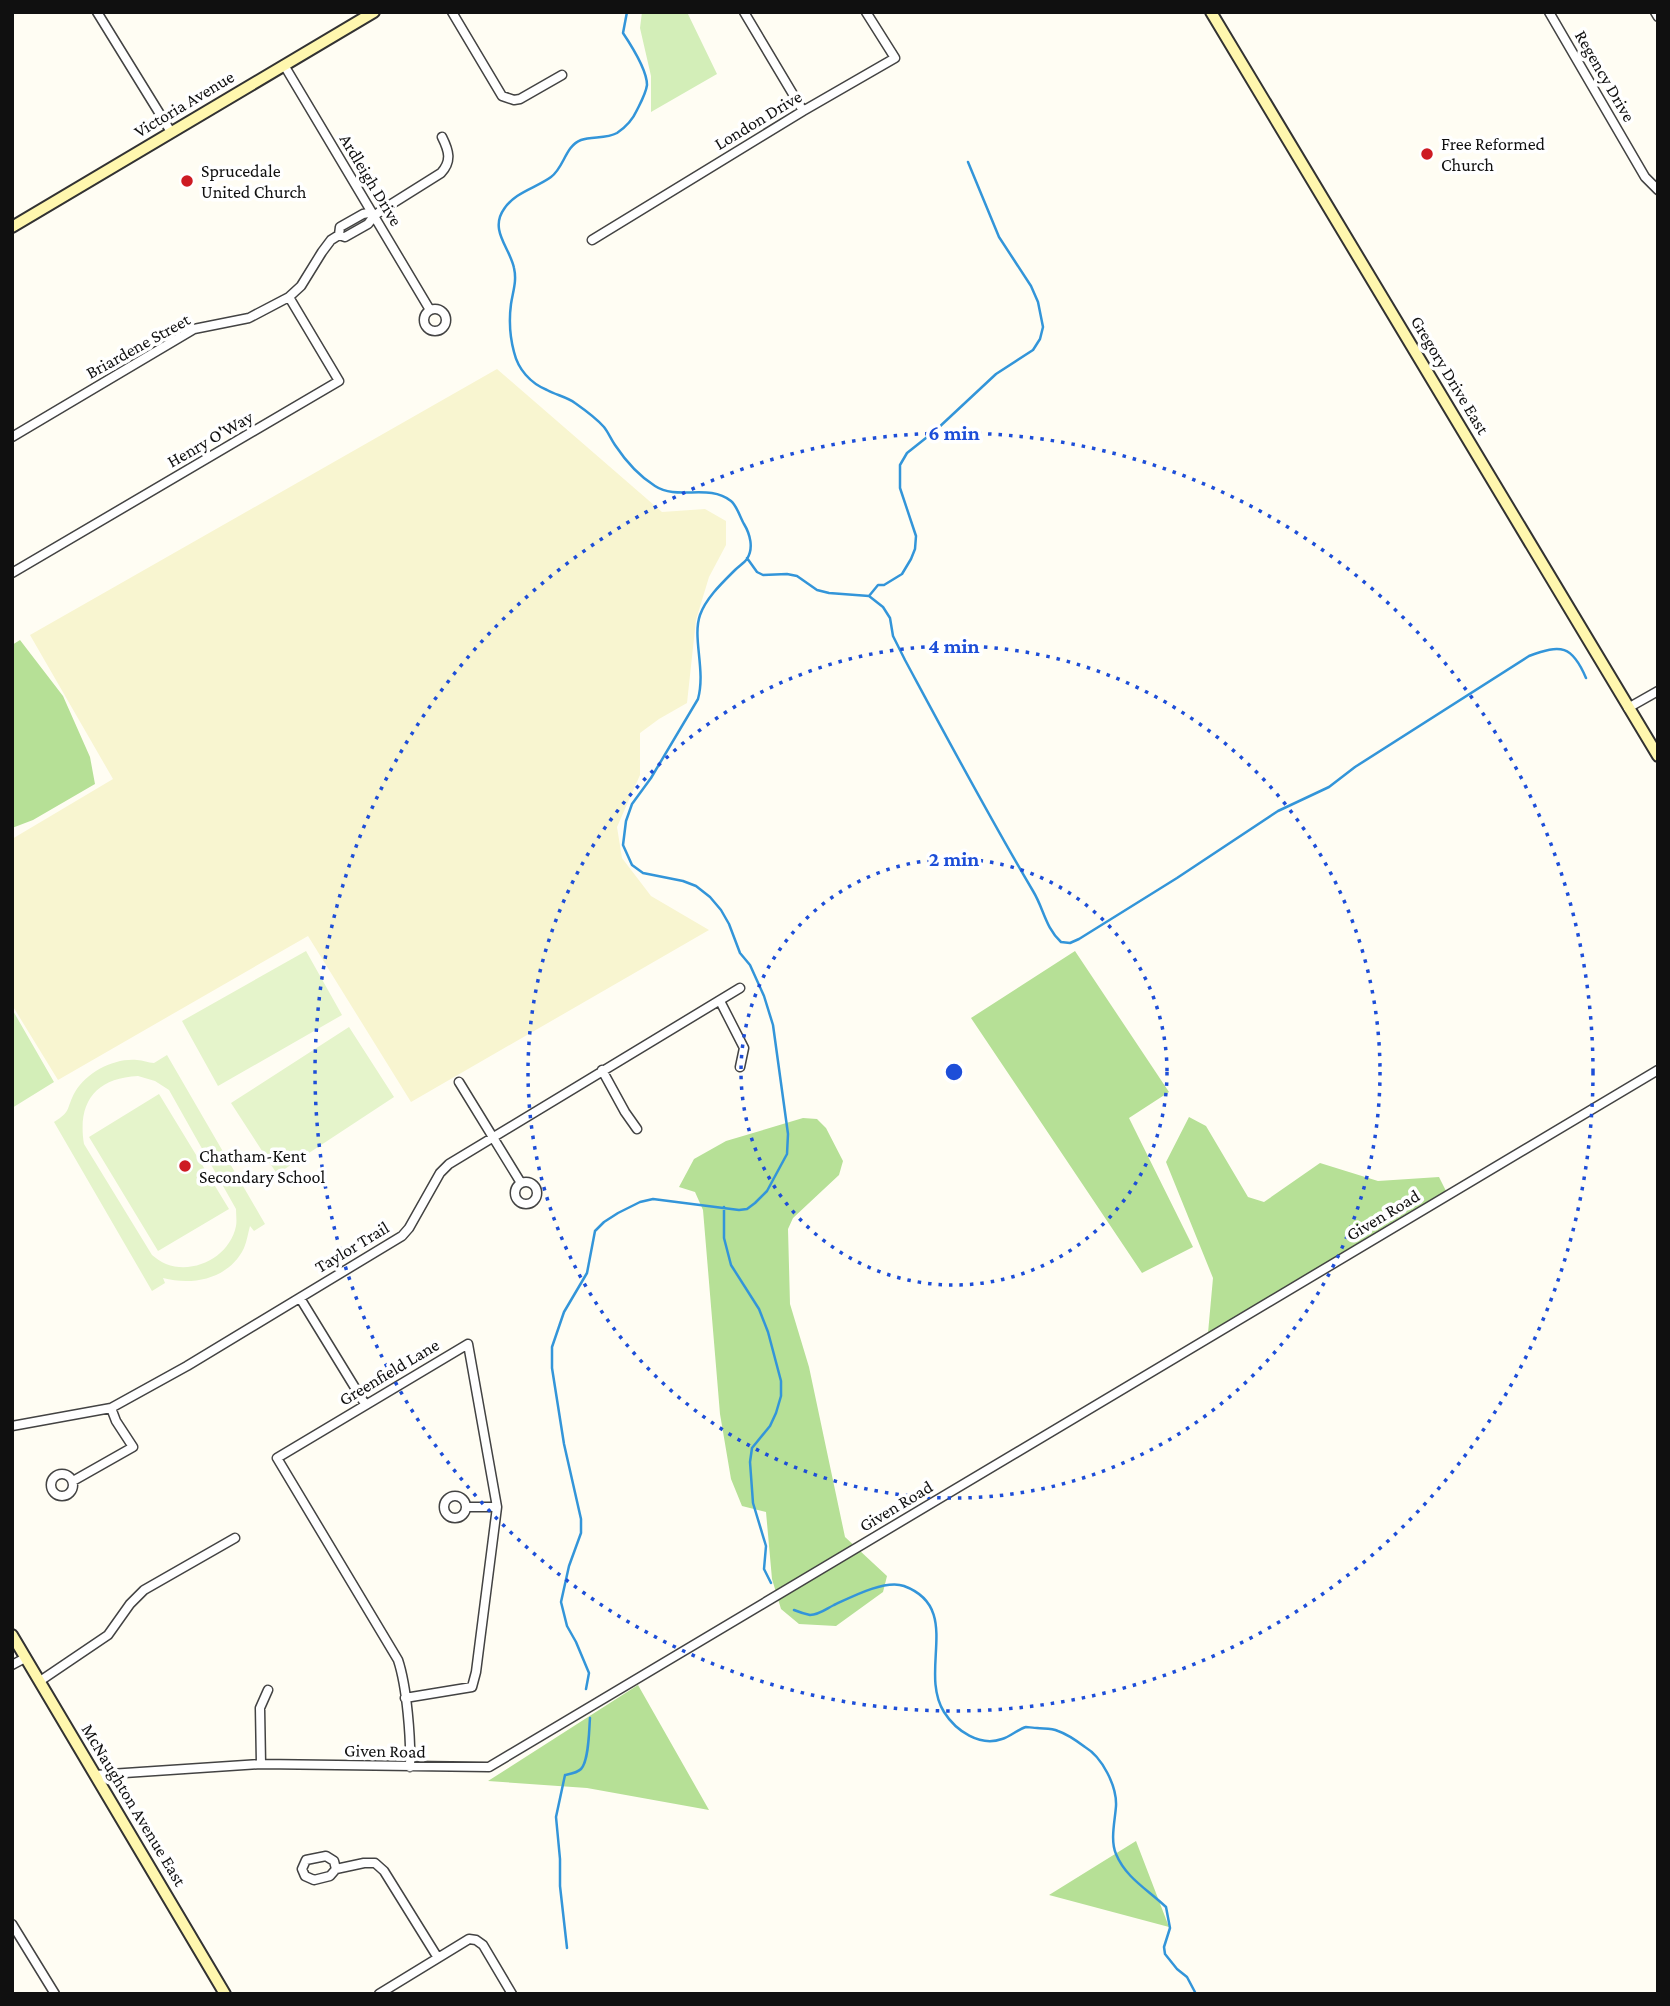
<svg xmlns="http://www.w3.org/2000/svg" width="1670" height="2006" font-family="'Crimson Pro',serif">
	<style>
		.farmland { fill: #f8f5d0 }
		.green { fill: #d3eeb8 }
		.forest { fill: #b6e096 }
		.pitch { fill: #e5f4cb; fill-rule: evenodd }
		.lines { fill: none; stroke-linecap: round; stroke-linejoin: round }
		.stream { stroke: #3395d9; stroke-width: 2.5 }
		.street-casing { stroke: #434343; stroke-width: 11 }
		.secondary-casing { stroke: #323232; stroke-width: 14 }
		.street { stroke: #fff; stroke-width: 8 }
		.secondary { stroke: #fff7ae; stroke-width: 10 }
		.ring { fill: none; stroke: #1d4ed8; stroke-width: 3.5; stroke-dasharray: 3.5 7 }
		.poi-dot { fill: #cd1b22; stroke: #fff; stroke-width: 2.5 }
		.labels { text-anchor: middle; stroke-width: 7; stroke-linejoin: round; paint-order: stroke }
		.street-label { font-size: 18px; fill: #101010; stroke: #fff }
		.poi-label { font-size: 18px; fill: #101010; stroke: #fff; text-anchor: start }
		.centre { fill: #1d4ed8; stroke: #fff; stroke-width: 3.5 }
		.ring-label { font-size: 21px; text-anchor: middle; font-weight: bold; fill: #1d4ed8; stroke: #fff; stroke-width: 7; stroke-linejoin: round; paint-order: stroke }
	</style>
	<rect width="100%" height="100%" fill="#fffdf3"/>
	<path class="farmland" d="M497,369l165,143 43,-3 21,12v24l-17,32 -13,43 -9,83 -28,16 -19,14v42l-23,52 5,31 29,38 58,34 -298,172 -103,-166 -250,144 -46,-75v-166l101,-60 -83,-144z"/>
	<path class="green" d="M642,12h45l30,62 -66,38v-36l-11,-48z
		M12,1009l42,73 -42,26z"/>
	<path class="forest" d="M20,640l43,56 27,61 5,27 -62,36 -21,8v-183z
		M1075,951l94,141 -40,26 64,129 -51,26 -171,-255z
		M1189,1117l17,9 42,71 16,5 56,-39 58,18 61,-4 9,18 -199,124 -41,14 5,-55 -47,-116z
		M803,1118l14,1 9,9 17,33 -4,14 -46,43 -5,11 2,75 19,63 36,170 42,39 -4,16 -47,34 -37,-2 -18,-15 -9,-30 -6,-67 -24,-6 -11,-27 -11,-65 -17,-204 -8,-18 -16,-5 15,-28 32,-18z
		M638,1685l71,125 -122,-22 -99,-7z
		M1136,1841l33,86 -120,-32z"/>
	<path class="pitch" d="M306,951l36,64 -124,71 -36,-65z
		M349,1027l45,70 -117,77 -46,-71z
		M167,1055l98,169 -11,7 -4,-5c-2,7 -3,15 -6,22 -15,31 -51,38 -81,30l2,5 -13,8 -98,-169c18,-11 12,-14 21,-30 12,-20 39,-34 62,-32 6,0 11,3 17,3zM138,1076l17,5 14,9 67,119c0,6 1,12 0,17 -6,30 -41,49 -70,38 -5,-2 -10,-6 -14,-9l-68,-111c-7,-42 12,-66 54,-68z
		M159,1094l70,115 -71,42 -69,-114z"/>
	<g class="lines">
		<path class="stream" d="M747,558l10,14 6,3 24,-1 10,2 20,14 12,3 40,3 14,11 7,11 3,18 12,24c42,78 83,155 128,231 11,18 12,36 28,51l9,1 9,-4 98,-61 101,-67 51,-24 26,-20 174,-111c32,-12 43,-11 57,22
			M869,596l9,-11h6l18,-11 9,-15 4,-10 1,-13 -16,-48v-23l7,-12 29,-23 60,-56 37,-24 7,-11 3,-12 -5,-25 -7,-16 -32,-49 -31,-75
			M724,1207v31l7,27 28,44 9,23 13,49v15l-5,17 -6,13 -18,22 -2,14 3,41 13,43 -2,23 7,14
			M794,1610c5,2 11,4 16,5 9,0 16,-6 24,-10 17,-8 52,-26 70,-19 59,22 14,84 40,126 12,19 36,35 58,27 8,-2 16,-10 24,-12 1,0 9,1 11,1 6,1 14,0 21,3 9,3 19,10 27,16 17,10 32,39 31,59 -1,15 -6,34 0,48 10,24 31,35 50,53l4,21 -6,19 1,7 12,15 10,8 9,17
			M586,1689l3,-16 -13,-31 -9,-16 -6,-24 8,-36 12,-33v-14l-17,-75 -12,-76v-21l12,-35 23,-39 8,-42 9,-9 14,-9 22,-11 13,-3 86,11 8,-1 8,-6 12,-12 20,-37 1,-20 -15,-109 -9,-29 -14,-31 -10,-12 -11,-29 -8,-14 -11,-13 -14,-11 -13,-5 -40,-8 -11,-8 -9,-20 3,-24 6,-17 19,-26 47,-79c8,-29 -6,-61 2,-84 6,-17 22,-32 35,-45 4,-4 9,-7 12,-11 7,-11 3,-25 -3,-35 -4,-7 -7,-18 -13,-23 -23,-18 -53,0 -76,-15 -16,-10 -30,-26 -40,-41 -4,-6 -7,-13 -11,-18 -8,-9 -19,-17 -29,-24 -8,-6 -19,-8 -28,-13 -17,-7 -29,-21 -33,-38 -4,-15 -5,-33 -3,-48 2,-13 6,-23 3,-36 -4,-20 -25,-38 -10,-59 11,-17 32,-21 47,-32 13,-9 14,-31 30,-37 11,-4 25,-1 36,-7 9,-6 16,-14 20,-23 4,-8 9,-17 10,-25 0,-15 -16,-40 -24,-52l4,-21
			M567,1948l-7,-62v-27l-4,-42 9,-42c5,-1 12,-2 16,-6 8,-8 8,-39 9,-51"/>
		<g class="street-casing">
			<path id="street" d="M97,12l74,120
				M452,12l50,84 12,4 6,-1 42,-24
				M744,12l59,99
				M1549,12l96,165 13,13
				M1655,12l3,5
				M284,65l146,245
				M339,235l6,2 23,-13 6,-8 8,-6 59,-37c11,-12 8,-22 1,-36
				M592,240l211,-129 92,-53 -29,-46
				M424 320a11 11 0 1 1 22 0a11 11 0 1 1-22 0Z
				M12,437l182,-108 55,-11 40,-21 12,-11 21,-34 9,-12 8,-5 1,-8 23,-13 5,-1 6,3
				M12,573l327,-192 -50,-84
				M1628,708l30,-17
				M720,1001l24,47 -4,19
				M602,1070l23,42 12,17
				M459,1082l62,101
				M515 1193a11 11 0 1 1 22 0a11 11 0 1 1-22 0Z
				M300,1298l65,106
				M12,1426l99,-18 76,-42 215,-130 7,-8 31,-55 9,-9 291,-176
				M51 1485a11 11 0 1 1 22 0a11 11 0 1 1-22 0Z
				M73,1481l60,-34 -17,-26 -5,-13
				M444 1507a11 11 0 1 1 22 0a11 11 0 1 1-22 0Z
				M466,1507h31
				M12,1665l13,-7
				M40,1681l68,-46 22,-31 14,-14 91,-52
				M405,1698l67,-11 4,-15 21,-165 -29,-163 -191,114 121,202c9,27 13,79 12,107
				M261,1764l-1,-56 8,-18
				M95,1775l166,-11 228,3 1169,-697
				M336,1869l-2,-8 -8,-5 -20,4 -4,9 3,7 9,4 16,-4 6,-7 28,-6h11l9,8 54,87
				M12,1924l43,70
				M379,1994l90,-55 7,1 7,5 29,49"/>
		</g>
		<g class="secondary-casing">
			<path id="secondary" d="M1211,12l447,744
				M12,227l362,-215
				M12,1635l213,359"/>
		</g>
		<use href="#street" class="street"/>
		<use href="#secondary" class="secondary"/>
	</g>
	<g class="ring">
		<circle cx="954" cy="1072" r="213"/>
		<circle cx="954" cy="1072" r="426"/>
		<circle cx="954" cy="1072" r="639"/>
	</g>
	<g class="poi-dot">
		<circle cx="1427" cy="154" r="7"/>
		<circle cx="187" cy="181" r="7"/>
		<circle cx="185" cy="1166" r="7"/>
	</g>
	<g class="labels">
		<g class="street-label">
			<text transform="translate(1605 76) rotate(60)" y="6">Regency Drive</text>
			<text transform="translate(184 104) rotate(-31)" y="6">Victoria Avenue</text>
			<text transform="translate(758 120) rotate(-31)" y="6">London Drive</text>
			<text transform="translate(371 180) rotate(59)" y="6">Ardleigh Drive</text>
			<text transform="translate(138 346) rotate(-29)" y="6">Briardene Street</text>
			<text transform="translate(1450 375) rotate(59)" y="6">Gregory Drive East</text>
			<text transform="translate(210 439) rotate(-30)" y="6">Henry O'Way</text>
			<text transform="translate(1383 1215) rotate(-31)" y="6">Given Road</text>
			<text transform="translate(352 1247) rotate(-31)" y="6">Taylor Trail</text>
			<text transform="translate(389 1372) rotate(-31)" y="6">Greenfield Lane</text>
			<text transform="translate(896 1506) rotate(-31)" y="6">Given Road</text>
			<text transform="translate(385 1751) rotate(1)" y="6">Given Road</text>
			<text transform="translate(134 1805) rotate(59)" y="6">McNaughton Avenue East</text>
		</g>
		<g class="poi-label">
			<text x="1441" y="150">Free Reformed<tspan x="1441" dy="21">Church</tspan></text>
			<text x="201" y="177">Sprucedale<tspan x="201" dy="21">United Church</tspan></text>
			<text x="199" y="1162">Chatham-Kent<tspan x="199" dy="21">Secondary School</tspan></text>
		</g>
	</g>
	<circle cx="954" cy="1072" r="10" class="centre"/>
	<g class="ring-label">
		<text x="954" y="440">6 min</text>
		<text x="954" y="653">4 min</text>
		<text x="954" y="866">2 min</text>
	</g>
	<rect width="1670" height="2006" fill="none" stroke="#101010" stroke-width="28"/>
</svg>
